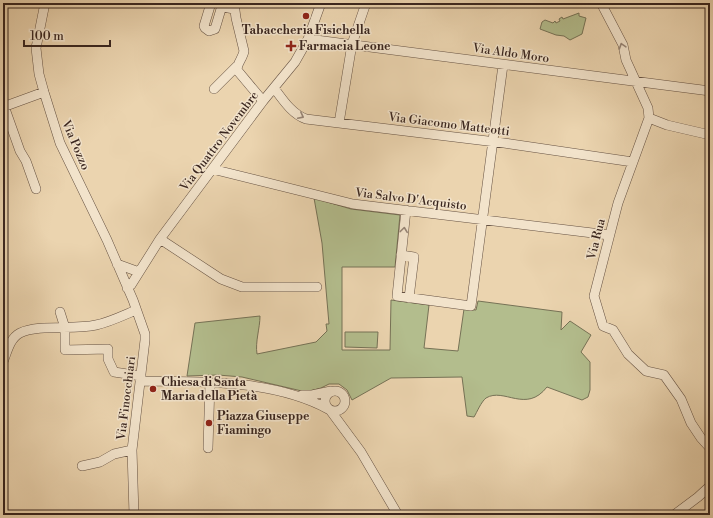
<svg xmlns="http://www.w3.org/2000/svg" width="713" height="518" font-family="'Libre Bodoni',serif">
	<style>
		.green { fill: #b3bd8d; stroke: #767256 }
		.lines { fill: none; stroke-linecap: round; stroke-linejoin: round }
		.minor-casing { stroke: #665243; stroke-width: 10 }
		.minor { stroke: #f2e3cb; stroke-width: 9 }
		.oneway { stroke: #968475 }
		.poi-dot { fill: #8f2418; stroke: #f2e3cb; stroke-width: 1.5 }
		.labels { text-anchor: middle; stroke-width: 3; stroke-linejoin: round; paint-order: stroke }
		.poi-label { font-size: 12px; font-weight: bold; fill: #3a261f; stroke: #f2e3cb; text-anchor: start }
		.street-label { font-size: 12px; fill: #3a261f; stroke: #f2e3cb }
	</style>
	<rect width="100%" height="100%" fill="#ebd4af"/>
	<filter id="stains"><feTurbulence type="fractalNoise" baseFrequency=".005" numOctaves="4"/><feColorMatrix values="0 0 0 0 .2 0 0 0 0 .09 0 0 0 0 .02 0 0 0 .5 -.17"/></filter>
	<radialGradient id="worn" r=".72"><stop offset=".6" stop-color="#630" stop-opacity="0"/><stop offset="1" stop-color="#630" stop-opacity=".3"/></radialGradient>
	<path class="green" d="M579,13v3l7,2 -4,16 -12,6 -6,-4 -8,-1 -16,-6 2,-7 3,-2 8,3 2,-2 1,2 4,-2 -1,-2 3,-2 1,2z
		M314,198l37,11 49,6 -5,52h-53v83h48l1,-50 38,5 -5,43 34,3 6,-42 12,1 2,-9 84,11 -1,18 9,-9 21,14 -10,17 9,10v28l-2,7 -6,3 -35,-13c-21,27 -43,0 -61,11 -5,4 -9,14 -12,19l-7,-1 -5,-39 -71,1 -39,22 -5,-10 -8,-6h-10l-8,4 -15,4 -64,-15 -24,-2 -31,1 8,-53 65,-7c0,12 -5,26 -3,38l59,-12 11,-11 -1,-7h3l-7,-81z
		M345,332h33l-1,16 -32,-1z"/>
	<g class="lines">
		<g class="minor-casing">
			<path id="minor" d="M45,3l-9,45 3,26 5,18 16,51 47,97 26,60 12,34v6l-13,110 2,65
				M211,3l-7,23 1,2 4,3 6,-2 6,-20 2,-2 11,2
				M234,3l2,15 8,33c-1,7 -7,12 -7,19l26,31
				M601,3l22,42 3,15 22,48 1,10 -31,85 -24,93 9,30 10,4 15,24 18,17 18,4 17,24 10,24 10,15 9,10
				M308,39l402,52
				M274,88c9,12 18,26 32,31l198,24 129,19
				M214,89l23,-23
				M4,106l16,45 6,10 10,28
				M3,107l41,-15
				M649,118l18,7 43,10
				M339,123l13,-79 14,-41
				M212,169l141,35 256,31
				M406,210l-9,86 74,10 32,-241
				M160,239l61,40 21,8h75
				M401,255l13,2 -5,41
				M117,264l22,8
				M127,288l4,-3 29,-46 103,-138 32,-39 13,-23 13,-36
				M60,312l5,16v22l43,-1v10l6,13 27,4
				M3,362c4,-10 7,-24 17,-29 19,-9 54,-3 76,-8 14,-3 28,-10 40,-15
				M141,381c61,1 131,-2 187,28
				M325 401a10 10 0 1 1 20 0a10 10 0 1 1-20 0Z
				M302,395h10l19,-4
				M330,410l31,42 37,63
				M208,448l2,-66
				M82,466l18,-4 14,-8 18,-4
				M674,515l24,-18 12,-11"/>
		</g>
		<use href="#minor" class="minor"/>
	</g>
	<defs><path id="oneway-chevron" d="M-2-3.5L2.5 0L-2 3.5" fill="none" stroke-width="1.6" stroke-linecap="round" stroke-linejoin="round"/></defs>
	<g class="oneway">
		<use href="#oneway-chevron" transform="translate(622 46) rotate(-108)"/>
		<use href="#oneway-chevron" transform="translate(301 116) rotate(27)"/>
		<use href="#oneway-chevron" transform="translate(404 230) rotate(-83)"/>
	</g>
	<g class="poi-dot">
		<circle cx="306" cy="16" r="4"/>
		<path d="M289 40h4v4h4v4h-4v4h-4v-4h-4v-4h4z"/>
		<circle cx="153" cy="389" r="4"/>
		<circle cx="209" cy="423" r="4"/>
	</g>
	<g class="labels">
		<g class="poi-label">
			<text x="306" y="34" text-anchor="middle">Tabaccheria Fisichella</text>
			<text x="299" y="50">Farmacia Leone</text>
			<text x="161" y="386">Chiesa di Santa<tspan x="161" dy="14">Maria della Pietà</tspan></text>
			<text x="217" y="420">Piazza Giuseppe<tspan x="217" dy="14">Fiamingo</tspan></text>
		</g>
		<g class="street-label">
			<text transform="translate(511 53) rotate(8)" y="4">Via Aldo Moro</text>
			<text transform="translate(449 124) rotate(7)" y="4">Via Giacomo Matteotti</text>
			<text transform="translate(219 141) rotate(-53)" y="4">Via Quattro Novembre</text>
			<text transform="translate(76 145) rotate(67)" y="4">Via Pozzo</text>
			<text transform="translate(411 199) rotate(7)" y="4">Via Salvo D'Acquisto</text>
			<text transform="translate(596 239) rotate(-76)" y="4">Via Rua</text>
			<text transform="translate(126 398) rotate(-83)" y="4">Via Finocchiari</text>
		</g>
	</g>
	<rect width="713" height="518" fill="none" stroke="#ebd4af" stroke-width="16"/>
	<rect x="4" y="4" width="705" height="510" fill="none" stroke="#3a261f" stroke-width="2"/>
	<rect x="8" y="8" width="697" height="502" fill="none" stroke="#3a261f"/>
	<path d="M24 40v6h86v-6" fill="none" stroke="#3a261f" stroke-width="2"/>
	<text x="30" y="40" font-size="12" fill="#3a261f" stroke="#f2e3cb" stroke-width="3" paint-order="stroke">100 m</text>
	<rect width="100%" height="100%" filter="url(#stains)"/>
	<rect width="100%" height="100%" fill="url(#worn)"/>
</svg>
